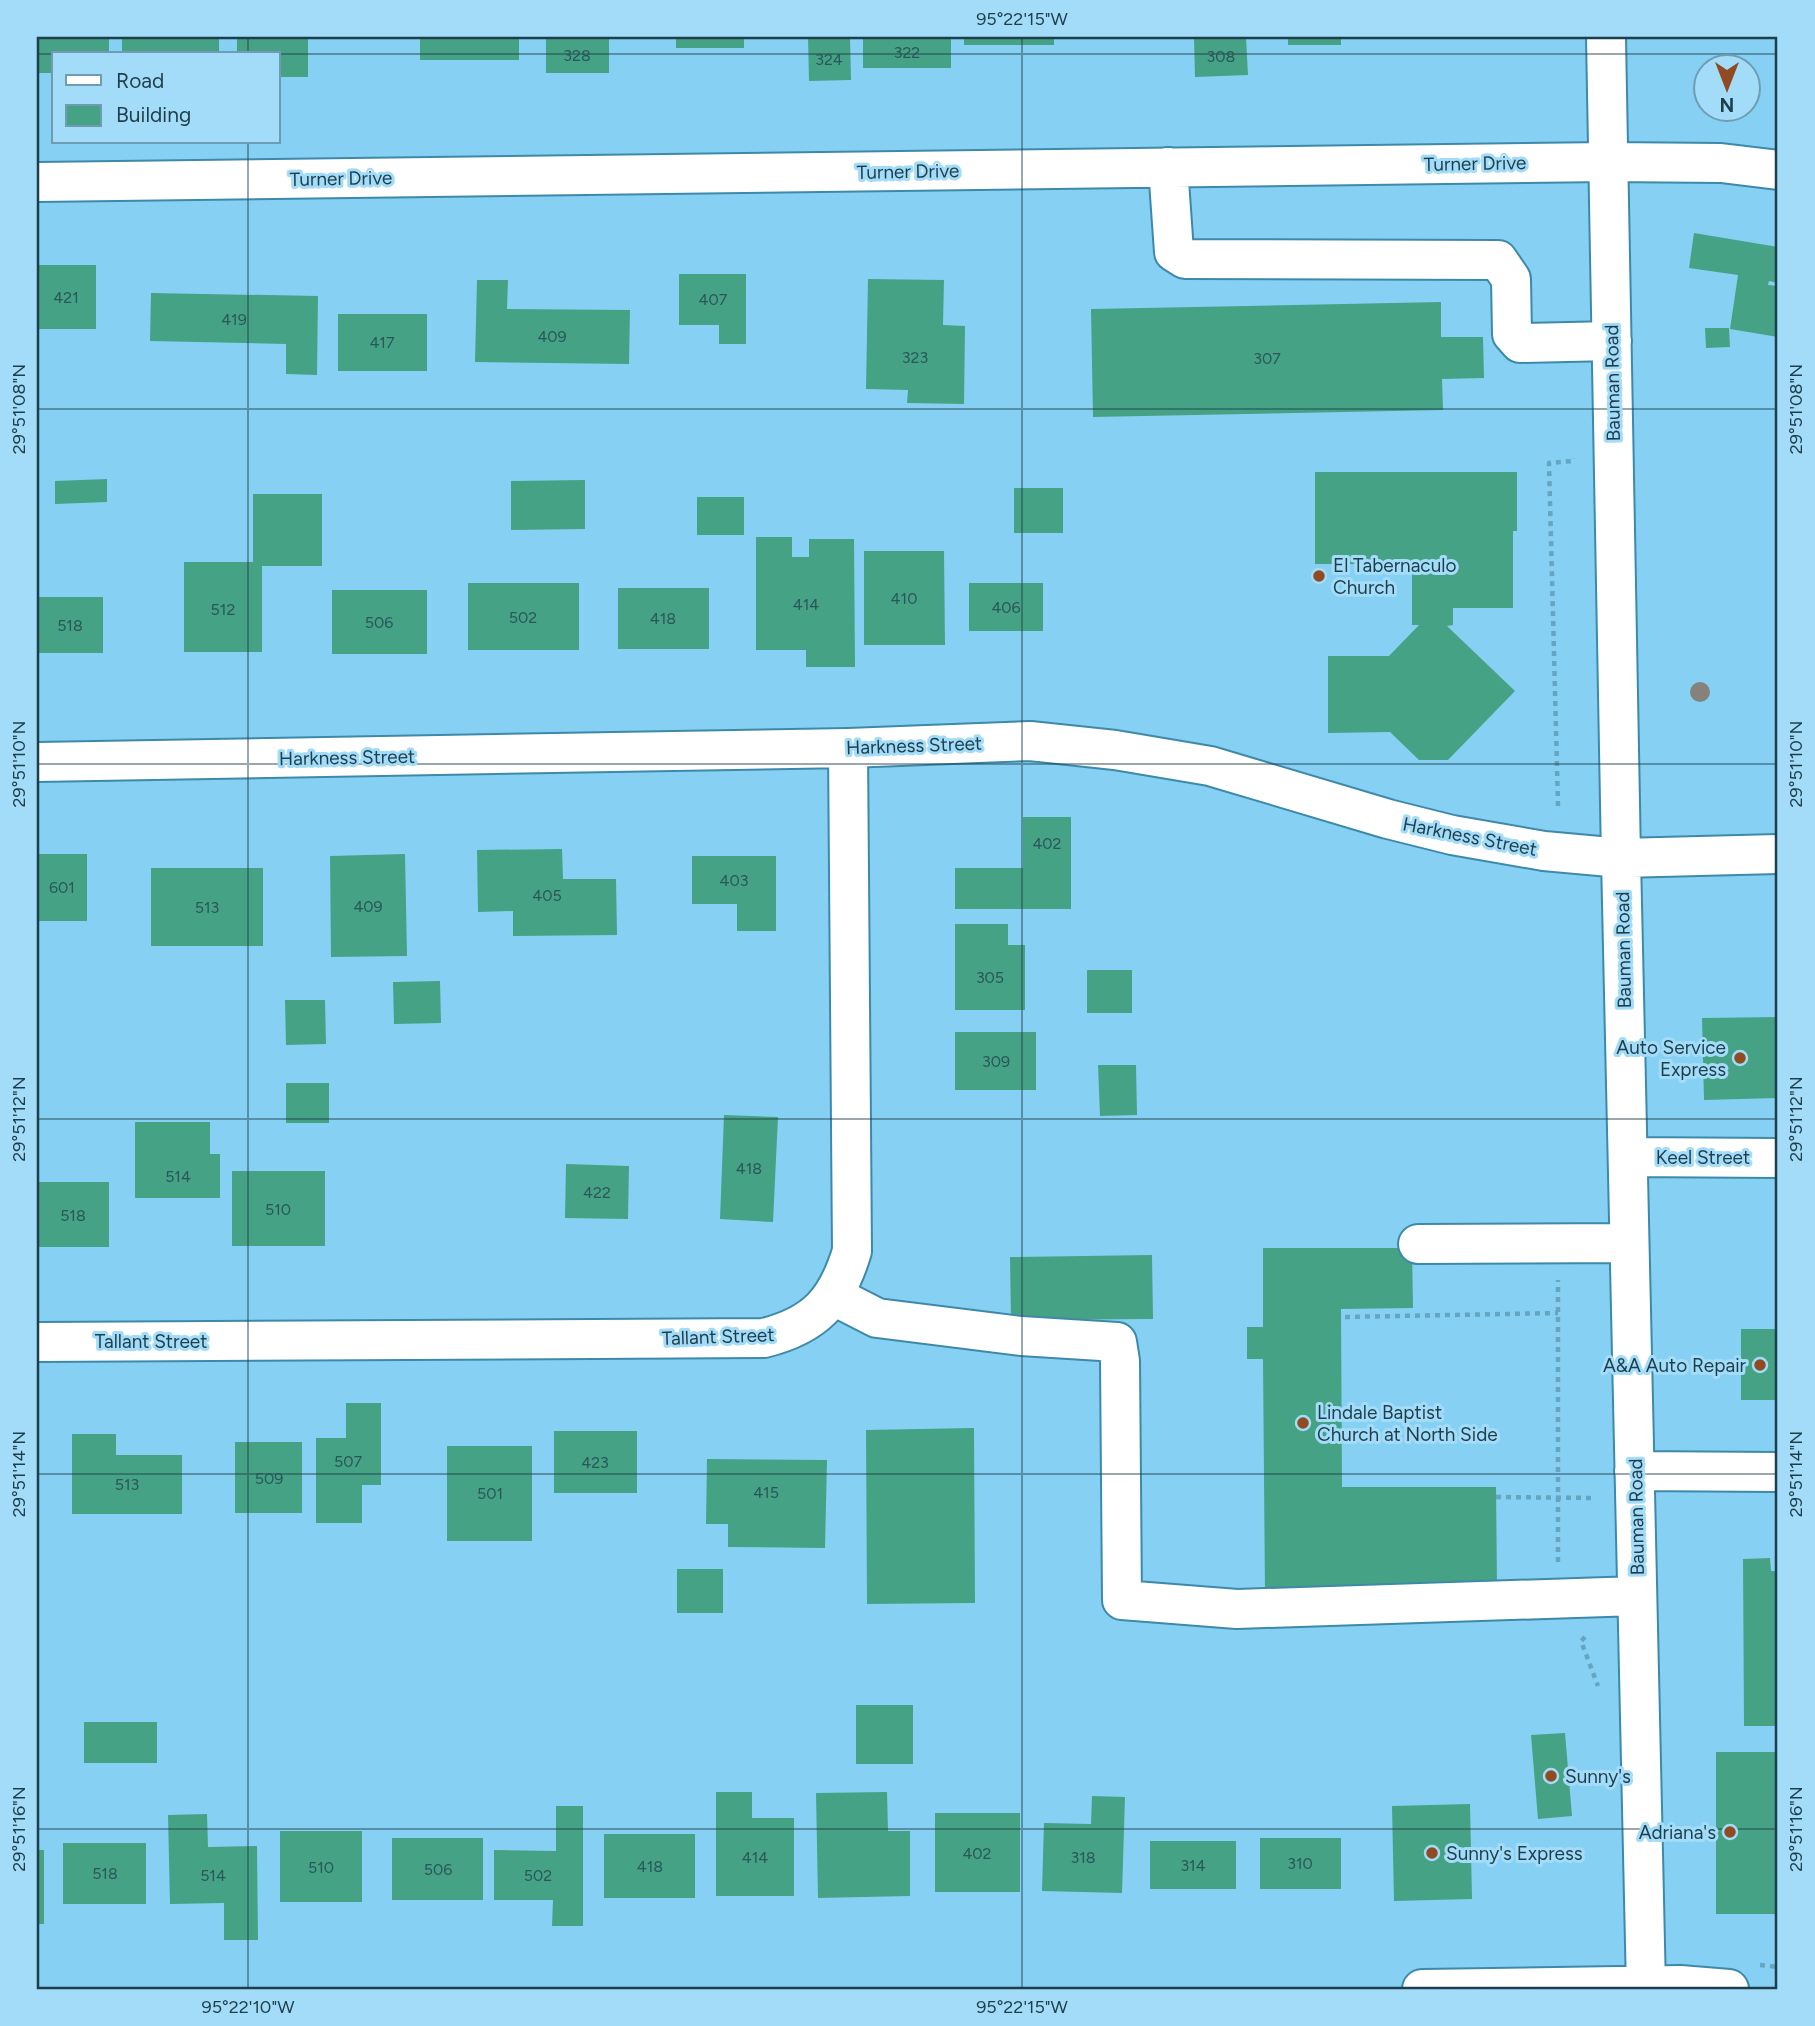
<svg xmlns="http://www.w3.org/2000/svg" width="1815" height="2026" font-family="Figtree,sans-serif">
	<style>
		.building { fill: #46a284 }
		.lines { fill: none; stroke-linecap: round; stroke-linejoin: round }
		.minor-casing { stroke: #3d89a9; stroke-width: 42 }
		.path { stroke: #67a4c0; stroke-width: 4.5; stroke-dasharray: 5 5; stroke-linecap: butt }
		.minor { stroke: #fff; stroke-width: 38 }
		.tree { fill: #84827b }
		.ticks { fill: none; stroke: #1f3e4c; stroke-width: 2; stroke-opacity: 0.45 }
		.poi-dot { fill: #904b22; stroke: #a2dcf8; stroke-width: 2.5 }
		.labels { text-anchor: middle; stroke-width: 6; stroke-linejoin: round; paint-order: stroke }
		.number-label { font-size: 16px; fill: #29575a }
		.street-label { font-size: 19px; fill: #1f3e4c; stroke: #a2dcf8 }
		.poi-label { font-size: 19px; fill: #1f3e4c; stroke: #a2dcf8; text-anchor: start }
		.neatline { fill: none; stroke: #1f3e4c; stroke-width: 2.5 }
		.ticks-label { font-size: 18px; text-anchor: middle; fill: #1f3e4c }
	</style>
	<rect width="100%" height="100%" fill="#86d1f3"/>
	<path class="building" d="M37,37h72v17h-55v19h-17z
		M122,37h97v17h-97z
		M237,37h71v40h-30v-23h-41z
		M420,37h99v23h-99z
		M546,37h63v36h-63z
		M676,37h68v11h-68z
		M808,37h42l1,43 -42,1z
		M863,37h88v31h-88z
		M964,37h90v8h-90z
		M1194,37h52l2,38 -53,2z
		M1288,37h53v8h-53z
		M1694,233l84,14v36l-9,-2 -1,4 10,1v51l-48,-8 8,-54 -49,-7z
		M37,265h59v64h-59z
		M679,274h67v70h-27v-19h-40z
		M868,279l76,1 -1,45 22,1 -1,78 -57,-1 1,-13 -42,-1z
		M477,280h31l-1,29 123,1 -1,54 -154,-2z
		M151,293l167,3 -1,79 -31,-1v-30l-136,-3z
		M1441,302v35h42l1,41 -42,1 1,31 -350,7 -2,-108z
		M338,314h89v57h-89z
		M1705,328h24l1,19 -24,1z
		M1315,472h202v59h-4v77h-60v17l-6,1 68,65 -67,69h-29l-29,-28 -62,1v-77h61l30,-31h-7v-61h-97z
		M107,479v23l-52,2v-23z
		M585,480v49l-74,1v-49z
		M1014,488h49v45h-49z
		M253,494h69v72h-60v86h-78v-90h69z
		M697,497h47v38h-47z
		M756,537h36v20h17v-18h45l1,128h-49v-17h-50z
		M864,551h80l1,94h-81z
		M468,583h111v67h-111z
		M969,583h74v48h-74z
		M618,588h91v61h-91z
		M332,590h95v64h-95z
		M37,597h66v56h-66z
		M1023,817h48v92h-116v-41h68z
		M562,849l1,30h53l1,56 -104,1v-25l-35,1 -1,-62z
		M37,854h50v67h-50z
		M405,854l2,102 -76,1 -1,-101z
		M692,856h84v75h-39v-27h-45z
		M151,868h112v78h-112z
		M955,924h53v21h17v65h-70z
		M1087,970h45v43h-45z
		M440,981l1,42 -47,1 -1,-42z
		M285,1000h40l1,44 -40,1z
		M1778,1017v81l-74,2 -2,-82z
		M955,1032h81v58h-81z
		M1098,1065h38l1,50 -37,1z
		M286,1083h43v40h-43z
		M724,1115l54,2 -5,105 -53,-3z
		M135,1122h75v32h10v44h-85z
		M566,1164l63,2 -1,53 -63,-1z
		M232,1171h93v75h-93z
		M37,1182h72v65h-72z
		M1263,1248h149l1,60 -72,1 1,178h154l1,100 -232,7 -2,-235h-16v-32h16z
		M1152,1255l1,64 -142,1 -1,-63z
		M1741,1329h37v71h-37z
		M346,1403h35v82h-19v38h-46v-85h30z
		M974,1428l1,175 -108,1 -1,-174z
		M554,1431h83v62h-83z
		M72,1434h44v21h66v59h-110z
		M235,1442h67v71h-67z
		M447,1446h85v95h-85z
		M707,1459l120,1 -2,88 -97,-1v-23h-22z
		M1770,1558l1,13h7v155h-34l-1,-167z
		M677,1569h46v44h-46z
		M856,1705h57v59h-57z
		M84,1722h73v41h-73z
		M1565,1733l7,83 -34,3 -7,-84z
		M1716,1752h62v162h-62z
		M716,1792h36v26h42v78h-78z
		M887,1792l1,39h22v65l-92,2 -2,-105z
		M1092,1796l33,1 -3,96 -80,-2 2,-68 47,1z
		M1470,1804l2,95 -78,2 -2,-95z
		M556,1806h27v120h-31l1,-26h-59v-50l62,1z
		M935,1813h85v79h-85z
		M207,1814l1,33 49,-1 1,94h-34v-37l-54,1 -2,-89z
		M280,1831h82v71h-82z
		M604,1834h91v64h-91z
		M392,1838h91v62h-91z
		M1260,1838h81v51h-81z
		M1150,1841h86v48h-86z
		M63,1843h83v61h-83z
		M37,1850h7v74h-7z"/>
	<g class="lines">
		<g class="minor-casing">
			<path id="minor" d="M1606,37l15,821 25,1131
				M1168,167l6,85 11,7 313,1 13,19 1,55 8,9 92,-2
				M37,182l1571,-20 113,1 57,7
				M37,762l811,-14 182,-7 85,9 95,16 178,53 64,16 92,16 77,7 157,-4
				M1628,1157l150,1
				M1418,1244l211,-1
				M834,1296l43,22 144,18 96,6 3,19 2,239 115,9 400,-13
				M37,1342l727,-4c52,-13 73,-37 88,-87l-4,-503
				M1634,1471l144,1
				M1422,1989l258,-4 49,4"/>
		</g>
		<path class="path" d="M1558,806l-9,-343 24,-2v-3
			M1345,1317l213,-4
			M1496,1497l100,1
			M1558,1562v-282
			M1585,1637l-4,4 17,45
			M1760,1965l18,2"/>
		<use href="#minor" class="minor"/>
	</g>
	<circle class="tree" cx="1700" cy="692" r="10"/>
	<path class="ticks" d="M248,37v17M1022,37v1952M37,54h1741M248,142v1847M37,409h1741M37,764h1741M37,1119h1741M37,1474h1741M37,1829h1741"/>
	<g class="poi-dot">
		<circle cx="1319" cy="576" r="7"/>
		<circle cx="1740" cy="1058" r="7"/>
		<circle cx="1760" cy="1365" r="7"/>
		<circle cx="1303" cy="1423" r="7"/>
		<circle cx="1551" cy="1776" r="7"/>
		<circle cx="1730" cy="1832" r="7"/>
		<circle cx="1432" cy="1853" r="7"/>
	</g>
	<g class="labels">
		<g class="number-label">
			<text x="907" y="58">322</text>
			<text x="577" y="61">328</text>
			<text x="1221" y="62">308</text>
			<text x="829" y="65">324</text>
			<text x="66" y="303">421</text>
			<text x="713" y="305">407</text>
			<text x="234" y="325">419</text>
			<text x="552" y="342">409</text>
			<text x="382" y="348">417</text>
			<text x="915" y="363">323</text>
			<text x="1267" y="364">307</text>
			<text x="904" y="604">410</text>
			<text x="806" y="610">414</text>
			<text x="1006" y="613">406</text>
			<text x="223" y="615">512</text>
			<text x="523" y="623">502</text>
			<text x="663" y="624">418</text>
			<text x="379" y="628">506</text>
			<text x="70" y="631">518</text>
			<text x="1047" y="849">402</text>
			<text x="734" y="886">403</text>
			<text x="62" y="893">601</text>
			<text x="547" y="901">405</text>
			<text x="368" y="912">409</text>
			<text x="207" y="913">513</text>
			<text x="990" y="983">305</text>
			<text x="996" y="1067">309</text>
			<text x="749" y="1174">418</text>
			<text x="178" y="1182">514</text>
			<text x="597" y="1198">422</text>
			<text x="278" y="1215">510</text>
			<text x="73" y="1221">518</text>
			<text x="348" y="1467">507</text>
			<text x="595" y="1468">423</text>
			<text x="269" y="1484">509</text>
			<text x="127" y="1490">513</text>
			<text x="766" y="1498">415</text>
			<text x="490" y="1499">501</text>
			<text x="977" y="1859">402</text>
			<text x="755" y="1863">414</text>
			<text x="1083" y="1863">318</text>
			<text x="1300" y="1869">310</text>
			<text x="1193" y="1871">314</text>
			<text x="650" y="1872">418</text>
			<text x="321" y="1873">510</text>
			<text x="438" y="1875">506</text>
			<text x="105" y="1879">518</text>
			<text x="213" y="1881">514</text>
			<text x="538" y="1881">502</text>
		</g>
		<g class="street-label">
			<text transform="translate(1475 163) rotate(-1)" y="7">Turner Drive</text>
			<text transform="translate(908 171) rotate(-1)" y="7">Turner Drive</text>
			<text transform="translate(341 178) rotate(-1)" y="7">Turner Drive</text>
			<text transform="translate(1612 383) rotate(-91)" y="7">Bauman Road</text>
			<text transform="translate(914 745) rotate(-2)" y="7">Harkness Street</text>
			<text transform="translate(347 757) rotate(-1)" y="7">Harkness Street</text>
			<text transform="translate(1470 836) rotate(11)" y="7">Harkness Street</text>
			<text transform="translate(1623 950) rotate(-91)" y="7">Bauman Road</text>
			<text x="1703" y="1164">Keel Street</text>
			<text transform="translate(718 1336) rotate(-2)" y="7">Tallant Street</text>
			<text x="151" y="1348">Tallant Street</text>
			<text transform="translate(1636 1517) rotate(-91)" y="7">Bauman Road</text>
		</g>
		<g class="poi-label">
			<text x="1333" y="572">El Tabernaculo<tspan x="1333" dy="22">Church</tspan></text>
			<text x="1726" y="1054" text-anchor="end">Auto Service<tspan x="1726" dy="22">Express</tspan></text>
			<text x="1746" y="1372" text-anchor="end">A&amp;A Auto Repair</text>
			<text x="1317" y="1419">Lindale Baptist<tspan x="1317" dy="22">Church at North Side</tspan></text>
			<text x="1565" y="1783">Sunny's</text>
			<text x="1716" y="1839" text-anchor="end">Adriana's</text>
			<text x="1446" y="1860">Sunny's Express</text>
		</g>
	</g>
	<rect width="1815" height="2026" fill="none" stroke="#a2dcf8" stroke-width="77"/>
	<rect x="52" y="52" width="228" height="91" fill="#a2dcf8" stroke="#6e9db3" stroke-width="2"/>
	<rect x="66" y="75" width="35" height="10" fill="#ffffff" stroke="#6e9db3" stroke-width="2"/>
	<text x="116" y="88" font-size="21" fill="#1f3e4c">Road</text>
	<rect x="66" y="105" width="35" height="21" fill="#46a284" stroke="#6e9db3" stroke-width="2"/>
	<text x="116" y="122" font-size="21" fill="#1f3e4c">Building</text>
	<g transform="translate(1727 88) rotate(180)"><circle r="33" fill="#a2dcf8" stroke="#6e9db3" stroke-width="2"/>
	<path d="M0-5L12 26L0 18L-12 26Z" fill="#904b22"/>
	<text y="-10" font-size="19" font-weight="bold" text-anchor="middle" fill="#1f3e4c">N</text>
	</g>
	<rect x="38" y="38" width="1738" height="1950" class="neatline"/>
	<g class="ticks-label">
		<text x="1022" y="25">95°22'15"W</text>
		<text transform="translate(1796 409) rotate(-90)" y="6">29°51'08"N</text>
		<text transform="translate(19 409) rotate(-90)" y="6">29°51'08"N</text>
		<text transform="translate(1796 764) rotate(-90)" y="6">29°51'10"N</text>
		<text transform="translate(19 764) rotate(-90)" y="6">29°51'10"N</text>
		<text transform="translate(1796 1119) rotate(-90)" y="6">29°51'12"N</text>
		<text transform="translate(19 1119) rotate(-90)" y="6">29°51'12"N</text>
		<text transform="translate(1796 1474) rotate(-90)" y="6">29°51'14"N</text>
		<text transform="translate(19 1474) rotate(-90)" y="6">29°51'14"N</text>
		<text transform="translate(1796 1829) rotate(-90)" y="6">29°51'16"N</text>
		<text transform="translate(19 1829) rotate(-90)" y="6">29°51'16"N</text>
		<text x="248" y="2013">95°22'10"W</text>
		<text x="1022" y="2013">95°22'15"W</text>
	</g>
</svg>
